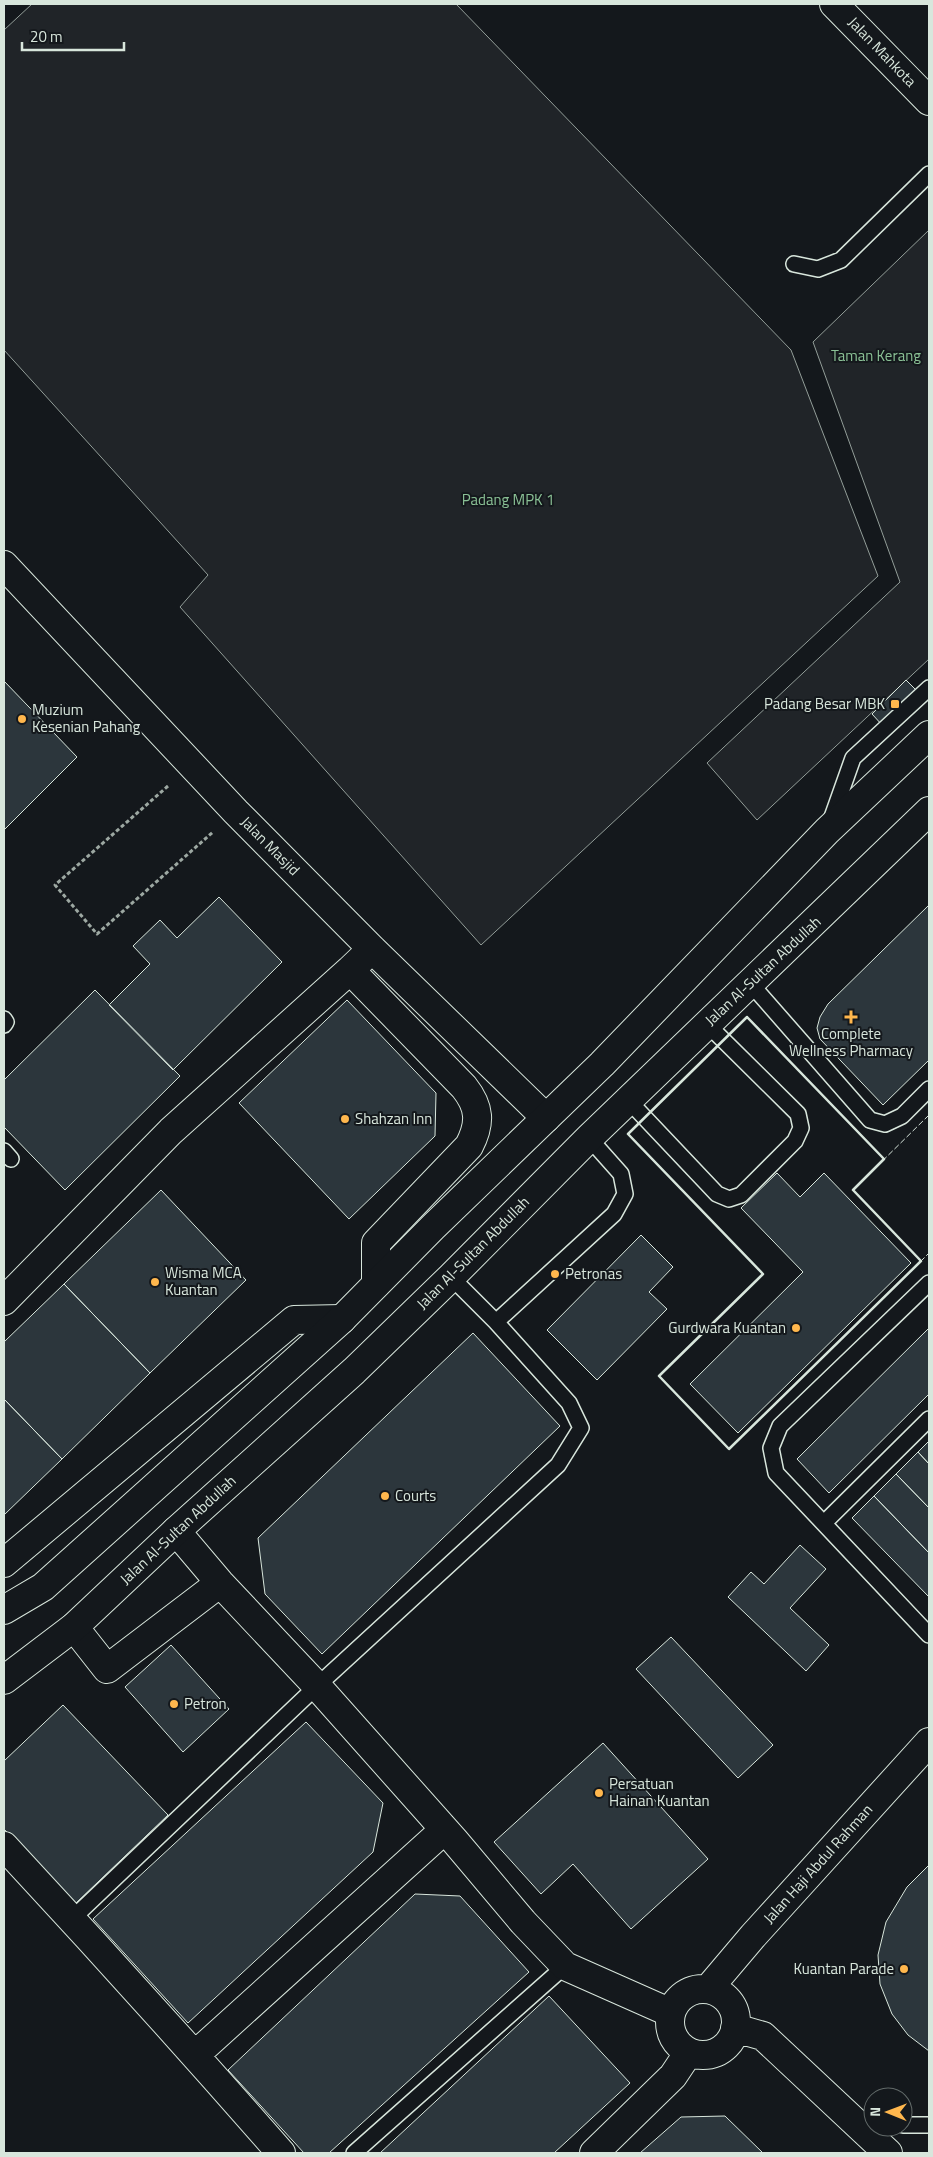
<svg xmlns="http://www.w3.org/2000/svg" width="933" height="2157" font-family="'Titillium Web',sans-serif">
	<style>
		.green { fill: #202428; stroke: #939e99 }
		.building { fill: #2c363c; stroke: #d8e6dc }
		.lines { fill: none; stroke-linecap: round; stroke-linejoin: round }
		.lane-casing { stroke: #d8e6dc; stroke-width: 18 }
		.street-casing { stroke: #d8e6dc; stroke-width: 30 }
		.primary-casing { stroke: #d8e6dc; stroke-width: 30 }
		.highway-casing { stroke: #d8e6dc; stroke-width: 30 }
		.path { stroke: #9da8a2; stroke-width: 3; stroke-dasharray: 4 2.5; stroke-linecap: butt }
		.lane { stroke: #14181c; stroke-width: 15 }
		.street { stroke: #14181c; stroke-width: 28 }
		.primary { stroke: #14181c; stroke-width: 28 }
		.highway { stroke: #14181c; stroke-width: 28 }
		.fence { stroke: #d8e6dc; stroke-width: 1; stroke-dasharray: 6 2.5; stroke-linecap: butt }
		.wall { stroke: #d8e6dc; stroke-width: 2.5 }
		.poi-dot { fill: #ffb74d; stroke: #14181c; stroke-width: 2 }
		.labels { text-anchor: middle; stroke-width: 4; stroke-linejoin: round; paint-order: stroke }
		.street-label { font-size: 15px; fill: #d8e6dc; stroke: #14181c }
		.park-label { font-size: 15px; fill: #8ac095; stroke: #14181c }
		.poi-label { font-size: 15px; fill: #d8e6dc; stroke: #14181c; text-anchor: start }
	</style>
	<rect width="100%" height="100%" fill="#14181c"/>
	<path class="green" d="M32,4h424l335,346 87,226 -397,369 -301,-338 28,-32 -204,-225v-320z
		M929,230v429l-172,161 -50,-57 193,-181 -87,-240z"/>
	<path class="building" d="M906,680l12,12 -35,34 -11,-12z
		M4,681l73,76 -73,73z
		M219,897l63,65 -109,108 -64,-65 41,-41 -17,-18 27,-26 17,18z
		M929,905v155l-46,45 -63,-66 -3,-11 3,-11 8,-13z
		M95,990l85,86 -115,114 -61,-63v-47z
		M347,1000l89,93 -1,43 -86,83 -110,-116z
		M777,1173l23,24 24,-24 87,90 -173,170 -48,-49 113,-112 -62,-64z
		M161,1190l85,90 -96,93 -86,-89z
		M641,1235l32,32 -24,25 18,17 -70,71 -50,-50z
		M64,1284l86,89 -88,86 -58,-60v-57z
		M929,1328v66l-100,99 -32,-34z
		M473,1333l87,93 -238,228 -57,-60 -7,-56z
		M4,1399l58,60 -58,56z
		M929,1441v23l-11,-12z
		M918,1452l11,12v44l-33,-34z
		M896,1474l33,34v45l-55,-57z
		M874,1496l55,57v44l-77,-79z
		M800,1545l26,24 -36,39 39,37 -23,26 -78,-74 23,-25 13,12z
		M671,1637l102,108 -35,33 -102,-109z
		M171,1645l58,64 -46,43 -58,-65z
		M63,1705l105,110 -93,89 -71,-75v-68z
		M306,1722l77,81 -10,49 -185,171 -95,-104z
		M603,1743l105,116 -77,70 -58,-65 -32,30 -47,-52z
		M929,1865v186l-21,-16 -16,-21 -12,-30 -2,-29 8,-33 21,-35z
		M415,1894l45,2 69,76 -200,181h-25l-76,-83z
		M549,1996l81,87 -76,70h-174z
		M725,2116l38,37h-123l41,-36z"/>
	<g class="lines">
		<g class="lane-casing">
			<path id="lane" d="M794,264l24,5 23,-9 88,-86
				M831,820l22,-62 76,-70
				M751,984l119,136 15,4 17,-8 27,-27
				M4,1019l2,3 -2,3
				M628,1100l89,94 12,5 12,-4 54,-54 6,-13 -3,-14 -91,-90
				M4,1151l7,8
				M929,1283l-149,143 -9,22 5,25 153,162
				M496,1322l118,-108 11,-20 -4,-20 -32,-36
				M824,1523l105,-104
				M72,1919l245,-233 241,-221 23,-37 -12,-25 -73,-81 -45,-45
				M903,2125h26
				M354,2153l211,-187"/>
		</g>
		<g class="street-casing">
			<path id="street" d="M4,565l232,247 136,137 174,169
				M350,970l114,117c16,20 17,36 5,59l-93,97v41
				M4,1301l167,-170 179,-161 22,-21
				M176,1531l44,52 97,103 137,154 69,82 42,44 106,47
				M4,1563l290,-243 48,-1
				M74,1627l33,42 113,-86
				M4,1846c94,101 186,203 277,307
				M709,1988l44,-52 176,-194
				M670 2022a33 33 0 1 1 66 0a33 33 0 1 1-66 0Z
				M735,2028l28,8 125,117
				M195,2055l249,-225
				M594,2153l79,-77 16,-24"/>
		</g>
		<g class="primary-casing">
			<path id="primary" d="M4,1610l39,-23 299,-268 91,-92 169,-163 225,-233 102,-96
				M4,1680l70,-53 102,-96 178,-160 97,-94 138,-139 340,-327"/>
		</g>
		<g class="highway-casing">
			<path id="highway" d="M834,4l95,97"/>
		</g>
		<path class="path" d="M168,786l-113,99 42,49 116,-102"/>
		<use href="#lane" class="lane"/>
		<use href="#street" class="street"/>
		<use href="#primary" class="primary"/>
		<use href="#highway" class="highway"/>
		<path class="fence" d="M929,1115l-76,75 68,71 8,-8"/>
		<path class="wall" d="M747,1017l137,142 -31,31 68,71 -192,188 -70,-73 104,-102 -135,-140z"/>
	</g>
	<g class="poi-dot">
		<rect x="890" y="699" width="10" height="10" rx="2.5"/>
		<circle cx="22" cy="719" r="5"/>
		<path d="M848.5 1009.5h5v5h5v5h-5v5h-5v-5h-5v-5h5z"/>
		<circle cx="345" cy="1119" r="5"/>
		<circle cx="555" cy="1274" r="5"/>
		<circle cx="155" cy="1282" r="5"/>
		<circle cx="796" cy="1328" r="5"/>
		<circle cx="385" cy="1496" r="5"/>
		<circle cx="174" cy="1704" r="5"/>
		<circle cx="599" cy="1793" r="5"/>
		<circle cx="904" cy="1969" r="5"/>
	</g>
	<g class="labels">
		<g class="street-label">
			<text transform="translate(882 52) rotate(46)" y="5">Jalan Mahkota</text>
			<text transform="translate(270 846) rotate(45)" y="5">Jalan Masjid</text>
			<text transform="translate(763 971) rotate(-43)" y="5">Jalan Al-Sultan Abdullah</text>
			<text transform="translate(473 1253) rotate(-45)" y="5">Jalan Al-Sultan Abdullah</text>
			<text transform="translate(178 1530) rotate(-43)" y="5">Jalan Al-Sultan Abdullah</text>
			<text transform="translate(818 1864) rotate(-48)" y="5">Jalan Haji Abdul Rahman</text>
		</g>
		<g class="park-label">
			<text x="876" y="361">Taman Kerang</text>
			<text x="508" y="505">Padang MPK 1</text>
		</g>
		<g class="poi-label">
			<text x="885" y="709" text-anchor="end">Padang Besar MBK</text>
			<text x="32" y="715">Muzium<tspan x="32" dy="17">Kesenian Pahang</tspan></text>
			<text x="851" y="1039" text-anchor="middle">Complete<tspan x="851" dy="17">Wellness Pharmacy</tspan></text>
			<text x="355" y="1124">Shahzan Inn</text>
			<text x="165" y="1278">Wisma MCA<tspan x="165" dy="17">Kuantan</tspan></text>
			<text x="565" y="1279">Petronas</text>
			<text x="786" y="1333" text-anchor="end">Gurdwara Kuantan</text>
			<text x="395" y="1501">Courts</text>
			<text x="184" y="1709">Petron</text>
			<text x="609" y="1789">Persatuan<tspan x="609" dy="17">Hainan Kuantan</tspan></text>
			<text x="894" y="1974" text-anchor="end">Kuantan Parade</text>
		</g>
	</g>
	<rect width="933" height="2157" fill="none" stroke="#d8e6dc" stroke-width="10"/>
	<g transform="translate(888 2112) rotate(271)"><circle r="24" fill="#14181c" stroke="#626a69"/>
	<path d="M0-4L9 19L0 12L-9 19Z" fill="#ffb74d"/>
	<text y="-8" font-size="14" font-weight="bold" text-anchor="middle" fill="#d8e6dc">N</text>
	</g>
	<path d="M22 42v8h102v-8" fill="none" stroke="#d8e6dc" stroke-width="2.5"/>
	<text x="30" y="42" font-size="15" fill="#d8e6dc" stroke="#14181c" stroke-width="4" paint-order="stroke">20 m</text>
</svg>
